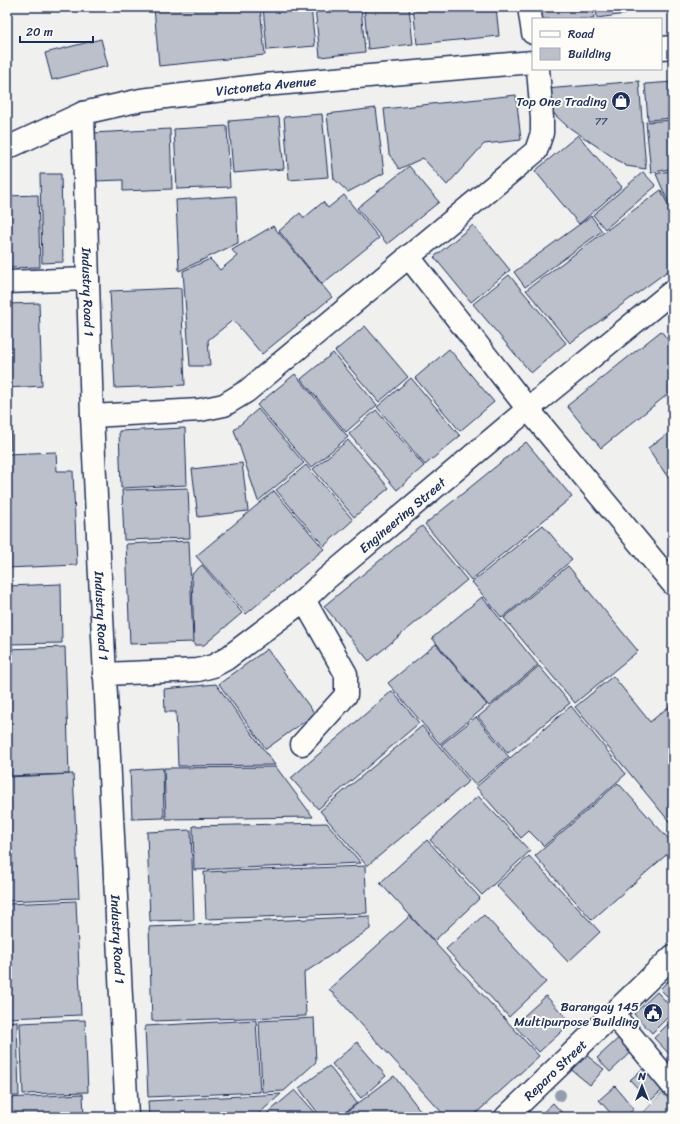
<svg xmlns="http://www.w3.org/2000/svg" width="680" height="1124" font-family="Sriracha,sans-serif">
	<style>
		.green { fill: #d0d3d8; stroke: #76819b }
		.building { fill: #bbc0ca; stroke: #1b2f5e }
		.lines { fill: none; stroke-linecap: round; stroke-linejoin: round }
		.minor-casing { stroke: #1b2f5e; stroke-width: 25 }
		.major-casing { stroke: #1b2f5e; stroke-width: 25 }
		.minor { stroke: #fdfcf7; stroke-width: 22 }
		.major { stroke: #fdfcf7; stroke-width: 22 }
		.tree { fill: #949caf }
		.labels { text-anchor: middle; stroke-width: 4; stroke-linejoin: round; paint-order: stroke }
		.number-label { font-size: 11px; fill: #435379 }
		.street-label { font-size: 13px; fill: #1b2f5e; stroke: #fdfcf7 }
		.poi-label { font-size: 13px; fill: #1b2f5e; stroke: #fdfcf7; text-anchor: end }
	</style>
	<rect width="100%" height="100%" fill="#f0f0ee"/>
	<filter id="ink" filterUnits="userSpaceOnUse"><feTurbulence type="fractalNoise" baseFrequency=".025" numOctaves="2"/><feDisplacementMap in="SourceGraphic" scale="8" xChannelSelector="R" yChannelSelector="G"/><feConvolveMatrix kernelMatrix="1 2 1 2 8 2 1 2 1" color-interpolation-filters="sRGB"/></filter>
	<g filter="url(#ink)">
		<path class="green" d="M662,1093l11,11v13h-26l-4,-4z"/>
		<path class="building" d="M154,7h106l5,48 -106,11z
			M263,7h48l4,39 -48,4z
			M315,7h46l4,45 -45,5z
			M364,7h45l4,37 -45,5z
			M413,7h83l3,29 -82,8z
			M540,7h53l1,12h-53z
			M596,7h30v7l-29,4z
			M101,39l7,27 -56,14 -7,-27z
			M639,81l7,88 -20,-3 -59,-40 -12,-11 -7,-11 -2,-15z
			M673,82v36l-25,2 -3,-36z
			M516,95l5,45 -37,4 -37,41 -24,-27 -24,11 -10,-15 -5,-45z
			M376,108l8,65 -36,19 -14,-13 -7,-65z
			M322,114l6,63 -39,3 -5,-63z
			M279,117l5,52 -51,4 -4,-52z
			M673,120v48l-22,5 -5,-51z
			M227,126l3,61 -53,2 -3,-60z
			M170,129l2,60 -49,2v-11l-29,1 -2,-48z
			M578,135l44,52 -43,37 -44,-53z
			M409,166l30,36 -52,42 -30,-36z
			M673,170v43l-17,-39z
			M643,172l13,14 -51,43 -12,-14z
			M40,174h21l2,88 -21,1z
			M661,190l12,26v51l-103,76 -44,-53z
			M38,195l2,72 -33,1v-72z
			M344,195l35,43 -57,46 -43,-53 21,-18 4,5 19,-16 5,6z
			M236,196l2,47 -59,28 -3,-71z
			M591,216l11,15 -77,56 -11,-15z
			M473,225l37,45 -39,32 -37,-45z
			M273,226l59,71 -70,57 -29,-34 -25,20 2,26h-20l-7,-95 27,-12 10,11 17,-14 -5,-6z
			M509,275l57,68 -35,30 -58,-69z
			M181,288l4,97 -70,3 -5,-97z
			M39,303l3,83 -35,2v-84z
			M365,326l43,51 -29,25 -44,-51z
			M661,331l12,15v44l-72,58 -34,-42z
			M449,349l45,53 -34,29 -45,-53z
			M333,353l44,52 -31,27 -45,-53z
			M295,374l53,63 -37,31 -54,-63z
			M411,378l49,58 -35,29 -48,-58z
			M7,397h2l2,53h-4z
			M258,409l46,54 -46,38 -24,-71z
			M376,410l48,56 -27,24 -48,-56z
			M185,428l2,57 -66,3 -2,-57z
			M673,430v55l-25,-37z
			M348,440l41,48 -35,29 -41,-48z
			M526,442l46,55 -101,83 -46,-56z
			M56,452l1,19h16l4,94 -70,3v-114z
			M242,463l6,48 -50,6 -6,-48z
			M306,465l47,55 -29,26 -48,-56z
			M188,488l2,50 -66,2 -2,-50z
			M274,491l50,58 -78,65 -50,-58z
			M543,525l29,35 -70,58 -30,-36z
			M422,526l45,54 -98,81 -45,-55z
			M189,541l4,101 -63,2 -4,-100z
			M202,565l40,48 -38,32h-10l-2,-71z
			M568,566l70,85 -63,52 -71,-85z
			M61,584l1,59 -55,1v-58z
			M482,597l56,68 -49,41 -57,-68z
			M436,644l51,61 -47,39 -52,-61z
			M65,647l4,127 -62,2v-127z
			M267,649l48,65 -49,35 -47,-65z
			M539,666l31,37 -62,50 -30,-36z
			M613,676l37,46 23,-19v123l-98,-119z
			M216,684l59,81 -97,1 -2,-54h-11l-1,-23z
			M392,691l27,32 -101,86 -27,-31z
			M571,706l55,68 -82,72 -15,-15 -8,7 -45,-51z
			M476,717l33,40 -34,28 -34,-40z
			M422,726l47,55 -102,85 -47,-55z
			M276,767l37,50 -147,2 -2,-51z
			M163,768l1,50 -32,1 -2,-49z
			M73,774l6,124 -72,3v-124z
			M618,783l55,61v5l-81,71 -57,-64z
			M478,796l52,55 -48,44 -52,-55z
			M327,823l34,40 -167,7 -1,-44z
			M191,830l3,90 -44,1 -3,-89z
			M427,840l53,58 -46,43 -54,-58z
			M529,856l71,76 -32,30 -72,-77z
			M365,866l2,47 -161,6 -2,-47z
			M76,901l5,114 -74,3v-114z
			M484,915l62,67 -37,35 -63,-68z
			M370,916v13l-66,44 2,43 -154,5 -3,-94z
			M410,916l129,140 -67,61h-26l-117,-128z
			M672,977l1,1v24l-13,-13z
			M657,992l16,17v3l-21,21 -18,-19z
			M546,996l25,27 -32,29 -25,-27z
			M314,1018l2,44 -32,29 -22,1 -3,-71z
			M85,1020l3,72 -65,2 -3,-71z
			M256,1020l4,72 -112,5 -3,-71z
			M672,1020h1v38l-19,-20z
			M17,1021l2,75h-12v-74z
			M623,1034l13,14 -26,24 -13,-14z
			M357,1042l29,34 -25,22 -29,-34z
			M581,1051l23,18 -14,16 -22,-18z
			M647,1065l20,21 -17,15 -20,-21z
			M329,1066l28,37 -18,14h-18l-22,-29z
			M394,1076l29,38 -3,3h-80z
			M615,1086l19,23 -9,8h-11l-15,-17z
			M295,1090l24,27h-56z
			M83,1094l1,23h-77v-19z
			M281,1094l-26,23h-106l-1,-16z
			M553,1103l13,14h-28z"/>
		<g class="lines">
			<g class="minor-casing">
				<g id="minor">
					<path d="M529,7l4,26"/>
					<path id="s1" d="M83,113l9,303 35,701"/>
					<path d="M408,256l120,153 145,175"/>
					<path d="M7,282l81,-3"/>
					<path d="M92,416l108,-6 24,-5 23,-14 289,-240 6,-18v-15l-4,-49"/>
					<path id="s2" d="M104,674l94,-4 15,-4 13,-7 78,-59 22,-21 202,-170 145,-118"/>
					<path d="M302,744l44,-49v-21l-42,-74"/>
					<path d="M613,1014l60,72"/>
					<path id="s3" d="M506,1117l167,-161"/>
				</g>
			</g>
			<g class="major-casing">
				<g id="major">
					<path d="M661,48l12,-1"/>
					<path id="s4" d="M7,148l76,-35 58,-13 123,-15 269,-23"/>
				</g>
			</g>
			<use href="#minor" class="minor"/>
			<use href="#major" class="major"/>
		</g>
		<circle class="tree" cx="560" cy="1095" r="6"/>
	</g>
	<defs>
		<g id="shop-disc" transform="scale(1)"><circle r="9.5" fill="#1b2f5e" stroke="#fdfcf7"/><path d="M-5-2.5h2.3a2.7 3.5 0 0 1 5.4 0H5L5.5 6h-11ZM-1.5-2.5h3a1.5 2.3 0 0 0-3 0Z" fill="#fff"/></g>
		<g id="civic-disc" transform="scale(1)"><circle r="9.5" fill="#1b2f5e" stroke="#fdfcf7"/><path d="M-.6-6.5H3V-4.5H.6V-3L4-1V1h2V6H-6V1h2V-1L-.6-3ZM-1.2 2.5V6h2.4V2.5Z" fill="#fff"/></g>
	</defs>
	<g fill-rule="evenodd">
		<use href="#shop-disc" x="621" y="101"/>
		<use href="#civic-disc" x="653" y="1013"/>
	</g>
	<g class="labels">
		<g class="number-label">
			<text x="601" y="125">77</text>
		</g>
		<g class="street-label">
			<text dy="5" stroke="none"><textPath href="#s4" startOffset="269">Victoneta Avenue</textPath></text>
			<text dy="5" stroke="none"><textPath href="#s1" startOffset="179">Industry Road 1</textPath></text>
			<text dy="5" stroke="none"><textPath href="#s2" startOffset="352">Engineering Street</textPath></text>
			<text dy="5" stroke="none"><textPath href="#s1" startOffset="503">Industry Road 1</textPath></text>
			<text dy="5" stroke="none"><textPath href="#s1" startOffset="827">Industry Road 1</textPath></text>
			<text dy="5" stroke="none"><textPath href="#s3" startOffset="68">Reparo Street</textPath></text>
		</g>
		<g class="poi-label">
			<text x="607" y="106">Top One Trading</text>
			<text x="639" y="1011">Barangay 145<tspan x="639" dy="15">Multipurpose Building</tspan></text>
		</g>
	</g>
	<rect width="680" height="1124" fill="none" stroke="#fdfcf7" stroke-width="24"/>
	<rect x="12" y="12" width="656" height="1100" fill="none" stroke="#1b2f5e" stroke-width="1.5" filter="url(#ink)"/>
	<rect x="532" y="18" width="130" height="52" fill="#fdfcf7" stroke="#a3aaba"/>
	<rect x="540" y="31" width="20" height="6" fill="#fdfcf7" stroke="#a3aaba"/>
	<text x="568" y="38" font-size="12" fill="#1b2f5e">Road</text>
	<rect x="540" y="48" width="20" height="12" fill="#bbc0ca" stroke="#a3aaba"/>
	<text x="568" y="58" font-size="12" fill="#1b2f5e">Building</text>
	<g transform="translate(642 1086)" stroke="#fdfcf7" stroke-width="3" paint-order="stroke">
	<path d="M0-3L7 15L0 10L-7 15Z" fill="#1b2f5e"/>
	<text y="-6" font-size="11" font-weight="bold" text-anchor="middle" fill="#1b2f5e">N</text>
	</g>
	<path d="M20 36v6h73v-6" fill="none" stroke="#1b2f5e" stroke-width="2"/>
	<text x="26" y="36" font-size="12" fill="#1b2f5e" stroke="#fdfcf7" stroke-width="3" paint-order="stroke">20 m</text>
</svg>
